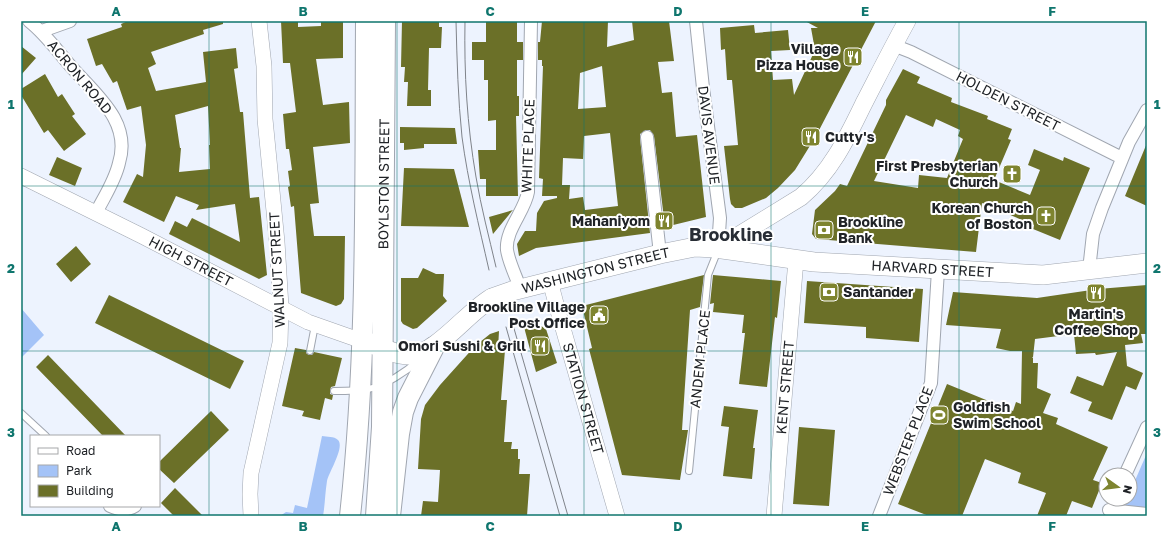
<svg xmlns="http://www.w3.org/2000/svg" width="1168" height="537" font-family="'Golos Text',sans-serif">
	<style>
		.green { fill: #a4c3f7 }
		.building { fill: #6b7028; fill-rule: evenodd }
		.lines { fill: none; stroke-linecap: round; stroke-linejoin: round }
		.service-casing { stroke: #a0a6b0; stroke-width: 8 }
		.minor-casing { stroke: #a0a6b0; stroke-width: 14 }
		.tertiary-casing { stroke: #a0a6b0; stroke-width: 16 }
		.secondary-casing { stroke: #a0a6b0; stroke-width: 18 }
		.primary-casing { stroke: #a0a6b0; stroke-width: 20 }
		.trunk-casing { stroke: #a0a6b0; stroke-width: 22 }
		.service { stroke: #fff; stroke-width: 6 }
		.minor { stroke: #fff; stroke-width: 12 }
		.tertiary { stroke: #fff; stroke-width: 15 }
		.secondary { stroke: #fff; stroke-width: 17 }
		.primary { stroke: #fff; stroke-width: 19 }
		.trunk { stroke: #fff; stroke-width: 20 }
		.tram { stroke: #7f838a; stroke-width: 1 }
		.primary-bridge-casing { stroke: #a0a6b0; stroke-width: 20; stroke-linecap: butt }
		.primary-bridge { stroke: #fff; stroke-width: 19 }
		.grid { fill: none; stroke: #0f766e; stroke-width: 1; stroke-opacity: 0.55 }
		.labels { text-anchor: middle; stroke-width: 4; stroke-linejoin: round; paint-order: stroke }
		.poi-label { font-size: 14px; font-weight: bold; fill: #202327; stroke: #fff; text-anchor: end }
		.street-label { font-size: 14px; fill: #202327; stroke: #fff }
		.district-label { font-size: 18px; font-weight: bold; fill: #282d35; stroke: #fff }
		.neatline { fill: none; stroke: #0f766e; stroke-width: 1.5 }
		.grid-label { font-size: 13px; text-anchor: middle; font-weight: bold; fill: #0f766e }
	</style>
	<rect width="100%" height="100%" fill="#edf3fe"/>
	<path class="green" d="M21,308l23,27 -23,23z
		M322,436c5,1 12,0 16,4 7,7 -9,32 -11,41 -2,12 -2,24 -4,35h-43l6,-4 7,1 2,-8 12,3z
		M1147,453v57l-24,-3 4,-8h3v-7z"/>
	<path class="building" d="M128,21h95v3l-20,6 1,4 -53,18 5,12 -8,4 8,23 50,-9 -3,-30 33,-4 2,20 -4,1 6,43h3l7,86 9,-1 8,78 -8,4 -90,-45 6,-13 12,6 5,-9 48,24 -5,-38 -39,6 3,-5 -23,-9 -12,26 -41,-20 14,-28 6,3 3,-32 -5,-39 -14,4 -10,-29 -4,2 -11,-19 -6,2 -9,-27 35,-12 -1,-3zM208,106l2,39h-1l1,24 -31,3 2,-24h-1l-5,-33z
		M281,21h17v6l23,-1v-5h22v37l-27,1 7,46 26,-3 1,41 -37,4 6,56 -9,1 4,32h31l-1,63 -3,5 -5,2 -35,-13 -7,-87 -3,1 -3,-20 2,-1 -2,-15 4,-1 -3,-21h-3l-3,-35 13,-2 -6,-49h-7z
		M402,21h37v6h3l-1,21h-12l-1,42h3v16h-24l1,-24h-4l1,-15h-4z
		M486,21h31v21h6v18h-6v36h2v20h-3l2,80h-32v-17h-6l-2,-29h18v-30l-8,1v-41h-4v-20h-12v-18h14z
		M542,21h66l-1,26 27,-7 -2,-19h37l5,40 -16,1 4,31 10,-1 4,45 21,-2 9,82 -41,10 -11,-91 -4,-6h-4l-6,4v4l10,95 -114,15 -17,8 -2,-12 8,-13h11l1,-18 7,-12 13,-3v-2h-15l1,-17 -4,-1 4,-112h-1v-6h-4v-18h2zM602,66l4,41 -28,2 2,-36zM610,133l8,73 -33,4 -2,-13 -14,2 1,-14h-8l1,-27 20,1 1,-23z
		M805,21h71l-60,115 -21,34 -17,18 -12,10 -24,10h-7l-4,-4 -1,-5 -6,-53 14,-1 -6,-65h-5l-2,-31 -4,1 -1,-22 34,-3 1,8 33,-3 2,20 -19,1 2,29 19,-1 2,16 21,-45 -4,-22h7z
		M21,46l15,12 -15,17z
		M903,69l17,8 -3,6 35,15 -1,4 37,14 -1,3 25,10 -4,10 3,1 -17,40 36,15 10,-25 -12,-5 6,-16 29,12 1,-4 26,11 -30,72 -27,-11 1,-4 -52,-22 -6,49 -160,-13 -4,-5 3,-24 20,-19 5,-7 7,2 39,-81v-5zM906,115l27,12 3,-8 24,11 -2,6 5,3 -16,39 -28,-3 -1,13 -44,-7z
		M45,74l13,23 4,-3 13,20 -3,2 14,18 -22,17 -16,-21 -4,3 -23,-38v-6z
		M400,127l55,1 2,16h-33v4l-20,2v-7h-4z
		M1147,143v63l-22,-10z
		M57,157l25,11 -7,18 -26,-11z
		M404,168l50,1 15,58 -68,-1z
		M513,210l-1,1 -19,23 -4,-17z
		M76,246l15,18 -20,18 -15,-18z
		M423,268l13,6h8l-1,22 4,5 -30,27 -4,1 -10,-5 -2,-3v-43h17z
		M704,275l-4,32 -10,3 -8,120h6l-8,50 -58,-5 -33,-126 3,-1 -10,-42z
		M713,275l68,6 -4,37 -2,-1 -8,70 -28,-3 6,-51h-3l2,-18 -31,-3 1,-9 -4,1z
		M807,281l116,8 -4,53 -53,-4v-11l-62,-4z
		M1147,285v49h-6l2,9 -18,2 2,21 16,7 -7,17 -10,-4 -14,34 -24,-9 4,-9 -22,-9 7,-17 26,10 14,-34 -21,3 -1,-2 -19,1 -2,-20 -39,5 -2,18h-1l1,1v5h5l-1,25 14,6 -8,19 15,5 -2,6 52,23 -15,33 9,3 -10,25 -20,-7 -6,15h-29l9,-23 -28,-10 3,-10 -36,-14 -23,57h-33l-31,-12 49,-120 66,27 3,-9 5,2 1,-53h-12l-14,-3 5,-19 -55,-4 7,-33 84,6 61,-9z
		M109,295l135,66 -14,28 -135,-66z
		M533,321l13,8 11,34 -21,9 -12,-45z
		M499,331l-1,18 7,1 -4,50h6l-3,42h8l-1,7h7v10h2l-1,15h11l-3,42h-106l2,-15 15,1 2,-32 -22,-1 3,-50 4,-14 15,-20 35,-39 15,-12z
		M295,348l11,2v3l3,2h3l2,-3 28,6 -7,28 -4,1 -1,4v3l3,1 -1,5 -7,-2 -5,22 -18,-4 2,-5 -22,-5z
		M48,355l78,81h-23l-67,-69z
		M724,406l34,4 -5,38h2l-3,31 -29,-3 6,-49 -8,-1z
		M211,411l18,19 -55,53 -15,-14v-7z
		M799,427l36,3 -6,76 -36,-2z
		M175,488l28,28h-29l-13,-13z"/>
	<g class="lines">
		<g class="service-casing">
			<path id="service" d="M310,351l5,-26
				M334,391c11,0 24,0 34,-2 17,-3 39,-18 51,-29
				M21,413l25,23
				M689,471l19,-196 10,-25"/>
		</g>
		<g class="minor-casing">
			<path id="minor" d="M29,21c19,15 31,34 47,51 24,26 55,52 43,91 -4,18 -15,34 -23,50
				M696,21l7,67 17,130 -2,30
				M42,31l28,-10
				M893,45l18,7 211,106
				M647,137l13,117
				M1089,270l4,-36 9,-26 27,-66 18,-32
				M520,288c-4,-12 -11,-25 -13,-38 -2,-20 18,-39 21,-58l3,-171
				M1125,475l22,-48
				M110,506c8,4 17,5 25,0
				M1109,510l38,4
				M879,516l52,-133 7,-113"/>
		</g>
		<g class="tertiary-casing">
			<g id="tertiary">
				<path id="s1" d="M21,176l121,60 166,86 54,19"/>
				<path id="s2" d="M550,281l8,30 59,205"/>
				<path d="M251,516l-1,-22 1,-21 29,-130 1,-36 -4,-65 -12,-123 -1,-53 -5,-45"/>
				<path id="s3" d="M774,516l22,-256"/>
			</g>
		</g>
		<g class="secondary-casing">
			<path id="secondary" d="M718,248l83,-51c30,-25 46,-59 63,-94 14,-27 28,-55 43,-82"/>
		</g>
		<g class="primary-casing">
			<g id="primary">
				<path id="s4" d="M512,291l148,-37 35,-7 20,1 99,14 229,13 104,-12"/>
				<path d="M368,342c12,5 27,13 41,13 26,2 59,-44 83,-57"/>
			</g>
		</g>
		<g class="trunk-casing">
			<g id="trunk">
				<path d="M350,516c18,-164 15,-330 16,-495"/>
				<path id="s5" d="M376,516l6,-89 3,-406"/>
				<path d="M390,516l9,-82 4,-22 5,-14 26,-51"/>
			</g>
		</g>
		<use href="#service" class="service"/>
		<use href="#minor" class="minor"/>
		<use href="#tertiary" class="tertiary"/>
		<use href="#secondary" class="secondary"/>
		<use href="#primary" class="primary"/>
		<use href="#trunk" class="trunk"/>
		<path class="tram" d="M456,21c1,39 2,78 6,116 6,45 17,89 27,133
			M465,21c-1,52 2,104 11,156 5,30 13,60 20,90
			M513,325l55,191
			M506,327l54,189"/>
		<g class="primary-bridge-casing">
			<path id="primary-bridge" d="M492,298l20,-7"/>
		</g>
		<use href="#primary-bridge" class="primary-bridge"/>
	</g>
	<path class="grid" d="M209,21v495M397,21v495M584,21v495M771,21v495M959,21v495M21,186h1126M21,351h1126"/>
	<defs>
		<g id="restaurant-square" transform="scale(1)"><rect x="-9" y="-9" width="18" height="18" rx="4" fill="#7e842f" stroke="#fff"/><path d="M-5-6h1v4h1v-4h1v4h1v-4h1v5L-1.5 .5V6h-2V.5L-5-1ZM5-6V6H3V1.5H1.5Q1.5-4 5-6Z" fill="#fff"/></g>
		<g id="church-square" transform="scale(1)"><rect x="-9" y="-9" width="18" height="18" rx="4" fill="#7e842f" stroke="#fff"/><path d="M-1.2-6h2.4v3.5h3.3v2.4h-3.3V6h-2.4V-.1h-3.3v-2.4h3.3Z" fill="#fff"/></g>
		<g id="bank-square" transform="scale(1)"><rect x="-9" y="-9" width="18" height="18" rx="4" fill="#7e842f" stroke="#fff"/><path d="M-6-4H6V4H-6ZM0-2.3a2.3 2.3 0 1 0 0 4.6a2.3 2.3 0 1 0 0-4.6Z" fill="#fff"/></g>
		<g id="civic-square" transform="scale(1)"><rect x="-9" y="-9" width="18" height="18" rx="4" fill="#7e842f" stroke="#fff"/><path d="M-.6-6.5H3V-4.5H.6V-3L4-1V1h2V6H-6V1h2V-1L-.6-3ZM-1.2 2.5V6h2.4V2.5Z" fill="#fff"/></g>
		<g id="stadium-square" transform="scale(1)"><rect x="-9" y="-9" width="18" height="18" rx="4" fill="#7e842f" stroke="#fff"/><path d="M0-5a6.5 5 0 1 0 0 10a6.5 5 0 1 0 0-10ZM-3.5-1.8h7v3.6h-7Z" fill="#fff"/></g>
	</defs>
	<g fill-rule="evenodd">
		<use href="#restaurant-square" x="853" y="57"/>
		<use href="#restaurant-square" x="811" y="137"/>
		<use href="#church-square" x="1012" y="174"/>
		<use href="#church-square" x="1046" y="216"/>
		<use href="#restaurant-square" x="664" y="221"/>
		<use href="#bank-square" x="824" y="230"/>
		<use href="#bank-square" x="829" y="292"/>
		<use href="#restaurant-square" x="1096" y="293"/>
		<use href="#civic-square" x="599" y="315"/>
		<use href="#restaurant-square" x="540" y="346"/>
		<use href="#stadium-square" x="939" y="415"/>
	</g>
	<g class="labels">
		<g class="poi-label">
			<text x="839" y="54">Village<tspan x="839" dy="16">Pizza House</tspan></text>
			<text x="825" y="142" text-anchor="start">Cutty's</text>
			<text x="998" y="171">First Presbyterian<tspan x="998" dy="16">Church</tspan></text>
			<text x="1032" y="213">Korean Church<tspan x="1032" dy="16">of Boston</tspan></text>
			<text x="650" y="226">Mahaniyom</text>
			<text x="838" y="227" text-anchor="start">Brookline<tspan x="838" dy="16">Bank</tspan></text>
			<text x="843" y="297" text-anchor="start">Santander</text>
			<text x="585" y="312">Brookline Village<tspan x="585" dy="16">Post Office</tspan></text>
			<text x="1096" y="319" text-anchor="middle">Martin's<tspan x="1096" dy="16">Coffee Shop</tspan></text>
			<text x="526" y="351">Omori Sushi &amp; Grill</text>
			<text x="953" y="412" text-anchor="start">Goldfish<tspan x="953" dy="16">Swim School</tspan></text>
		</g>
		<g class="street-label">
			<text transform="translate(80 77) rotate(50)" y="5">ACRON ROAD</text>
			<text transform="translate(1008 101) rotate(27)" y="5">HOLDEN STREET</text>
			<text transform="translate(709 135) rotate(83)" y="5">DAVIS AVENUE</text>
			<text transform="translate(528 146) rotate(-88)" y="5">WHITE PLACE</text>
			<text dy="5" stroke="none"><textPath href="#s5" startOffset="332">BOYLSTON STREET</textPath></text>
			<text dy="5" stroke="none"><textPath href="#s1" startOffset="190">HIGH STREET</textPath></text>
			<text dy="5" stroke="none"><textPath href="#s4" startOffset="427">HARVARD STREET</textPath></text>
			<text transform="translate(277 270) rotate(-93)" y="5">WALNUT STREET</text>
			<text dy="5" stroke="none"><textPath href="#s4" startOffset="86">WASHINGTON STREET</textPath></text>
			<text transform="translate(700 359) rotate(-84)" y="5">ANDEM PLACE</text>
			<text dy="5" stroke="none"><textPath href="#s3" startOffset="129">KENT STREET</textPath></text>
			<text dy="5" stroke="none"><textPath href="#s2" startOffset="122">STATION STREET</textPath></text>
			<text transform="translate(908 441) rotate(-69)" y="5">WEBSTER PLACE</text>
		</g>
		<g class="district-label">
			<text x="731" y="241">Brookline</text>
		</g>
	</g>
	<rect width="1168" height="537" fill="none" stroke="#ffffff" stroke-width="44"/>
	<rect x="30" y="435" width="130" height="72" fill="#ffffff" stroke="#a6a7a9"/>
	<rect x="38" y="448" width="20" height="6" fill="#ffffff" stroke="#a6a7a9"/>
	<text x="66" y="455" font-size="12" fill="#202327">Road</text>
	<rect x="38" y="465" width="20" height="12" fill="#a4c3f7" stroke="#a6a7a9"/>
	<text x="66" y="475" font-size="12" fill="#202327">Park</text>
	<rect x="38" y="485" width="20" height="12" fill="#6b7028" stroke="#a6a7a9"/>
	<text x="66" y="495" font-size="12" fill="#202327">Building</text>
	<g transform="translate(1118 487) rotate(104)"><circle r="19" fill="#ffffff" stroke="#a6a7a9"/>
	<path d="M0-3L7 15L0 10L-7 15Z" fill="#7e842f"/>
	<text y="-6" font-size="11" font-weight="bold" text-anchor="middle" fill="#202327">N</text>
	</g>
	<rect x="22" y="22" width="1124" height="493" class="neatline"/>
	<g class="grid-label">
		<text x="116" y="16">A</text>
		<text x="303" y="16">B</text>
		<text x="490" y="16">C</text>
		<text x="678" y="16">D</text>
		<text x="865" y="16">E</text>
		<text x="1052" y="16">F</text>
		<text x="11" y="109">1</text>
		<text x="1157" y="109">1</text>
		<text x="11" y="273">2</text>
		<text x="1157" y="273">2</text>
		<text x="11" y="437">3</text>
		<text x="1157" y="437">3</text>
		<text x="116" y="531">A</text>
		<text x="303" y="531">B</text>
		<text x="490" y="531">C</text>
		<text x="678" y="531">D</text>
		<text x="865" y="531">E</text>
		<text x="1052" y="531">F</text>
	</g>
</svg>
